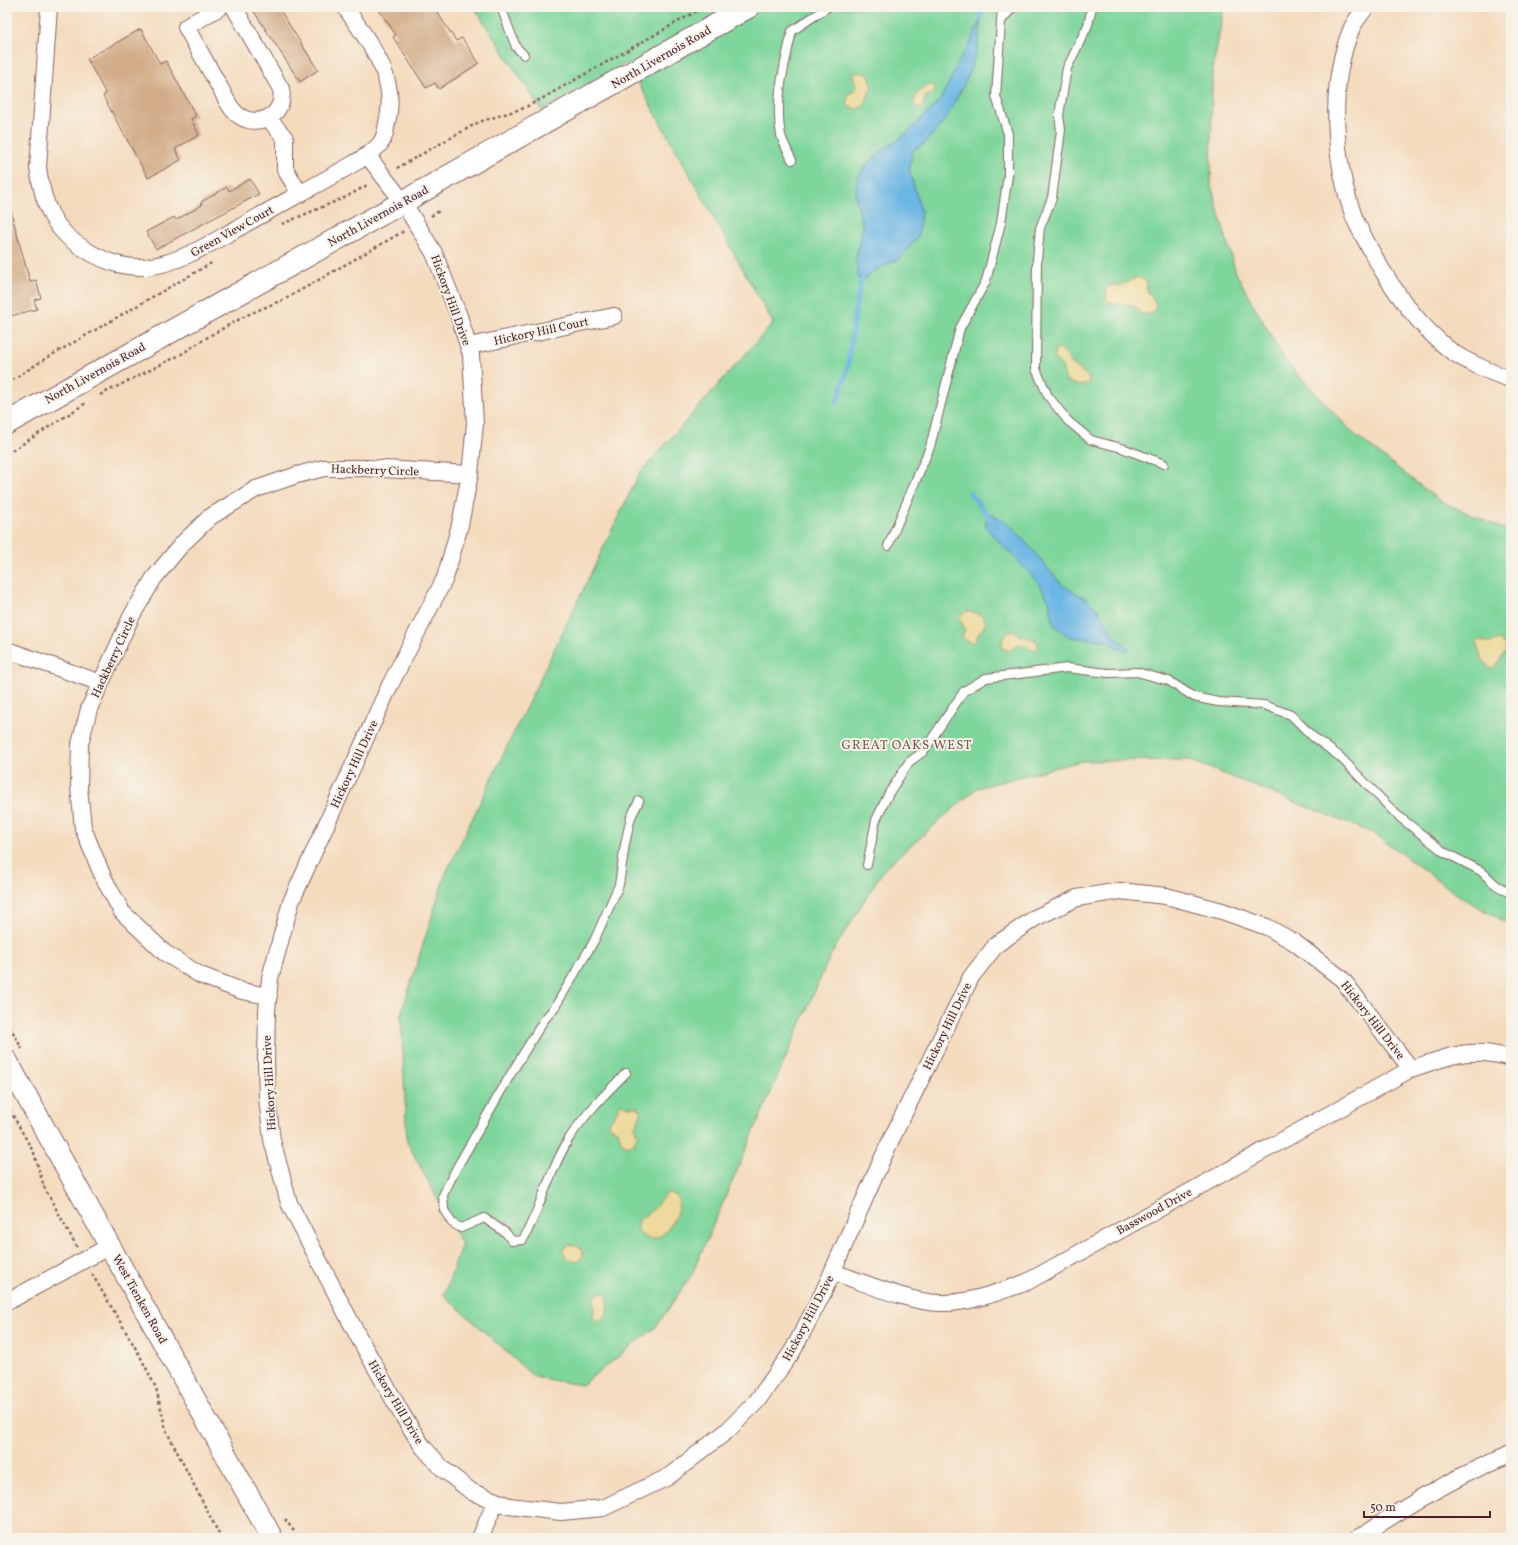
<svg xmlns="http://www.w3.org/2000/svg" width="1518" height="1545" font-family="Vollkorn,serif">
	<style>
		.green { fill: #7ed69c; stroke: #647a64 }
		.sand { fill: #eeda9e; stroke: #9c7c64 }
		.water { fill: #6bb6e4; stroke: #5a6a88 }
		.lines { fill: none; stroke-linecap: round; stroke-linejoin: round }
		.stream { stroke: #6bb6e4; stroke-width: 5 }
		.building { fill: #d2ac88 }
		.service-casing { stroke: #86615e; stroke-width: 10 }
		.minor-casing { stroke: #86615e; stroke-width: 18 }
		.tertiary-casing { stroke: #86615e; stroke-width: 23 }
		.secondary-casing { stroke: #86615e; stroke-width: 24 }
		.path { stroke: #86615e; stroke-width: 2.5; stroke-dasharray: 3 3; stroke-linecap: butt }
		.service { stroke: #fff; stroke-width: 8 }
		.minor { stroke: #fff; stroke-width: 16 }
		.tertiary { stroke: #fff; stroke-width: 21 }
		.secondary { stroke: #fff; stroke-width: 22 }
		.labels { text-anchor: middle; stroke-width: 4; stroke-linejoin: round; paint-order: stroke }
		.street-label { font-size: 12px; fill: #4a1f2b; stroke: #f7f3e8 }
		.neighbourhood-label { font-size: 13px; letter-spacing: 1px; fill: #7a504c; stroke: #f7f3e8 }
	</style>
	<rect width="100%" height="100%" fill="#f7f3e8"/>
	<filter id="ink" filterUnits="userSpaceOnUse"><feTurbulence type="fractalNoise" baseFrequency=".025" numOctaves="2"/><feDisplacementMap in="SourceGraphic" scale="8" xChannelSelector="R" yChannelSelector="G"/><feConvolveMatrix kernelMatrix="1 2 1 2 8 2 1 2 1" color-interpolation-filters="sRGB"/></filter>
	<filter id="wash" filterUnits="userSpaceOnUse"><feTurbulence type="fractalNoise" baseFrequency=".012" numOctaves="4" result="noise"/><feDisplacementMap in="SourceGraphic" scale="16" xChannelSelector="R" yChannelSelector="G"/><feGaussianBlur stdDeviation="0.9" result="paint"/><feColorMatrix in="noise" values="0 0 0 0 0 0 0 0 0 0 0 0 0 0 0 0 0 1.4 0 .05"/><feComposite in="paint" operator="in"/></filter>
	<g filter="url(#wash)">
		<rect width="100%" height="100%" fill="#f4dbbe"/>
		<path class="green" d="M474,7h750l-12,67 -1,111 25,88 49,88 69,73 86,67 71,31v393l-50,-28 -88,-64 -184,-73 -108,1 -104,27 -93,81 -54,87 -138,318 -36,53 -74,58 -48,-8 -90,-82 18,-51 -55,-102 -6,-128 44,-139 194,-401 134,-151 -146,-260 -85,48z"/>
		<path class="sand" d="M860,72l9,3 3,10 -8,21 -8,3 -8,-3 -1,-5 2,-7 7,-4 1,-5 -4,-9 2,-3z
			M930,85l4,1 1,6 -10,5 -2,10 -5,2 -4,-4c1,-11 6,-15 16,-20z
			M1137,277l9,4 1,10 9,13 -2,7 -4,3h-8c-2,-2 -4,-6 -6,-7 -10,-7 -38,6 -28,-20l4,-2h10z
			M1056,349c10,0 11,9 16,15 6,6 18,10 17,19l-10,3 -13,-5 -4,-15 -8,-8z
			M967,611l14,4 5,7 -3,6 -5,6 -3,9 -11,-3 -2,-4 3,-6 -6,-12 3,-4z
			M1015,631l4,4 18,6 1,7 -3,2c-6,-1 -10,-5 -16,-6l-10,7 -7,-3 1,-11 7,-5z
			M1480,640l11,3 9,-3 6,7 -1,5 -12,17c-8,-2 -16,-19 -16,-27z
			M622,1104l7,3h9l3,6 -6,14 2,9 -4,8 -5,2 -6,-3 -4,-12 -9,-5c0,-7 8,-11 10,-20z
			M668,1193l9,3 2,4c0,18 -22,56 -41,30l1,-10 16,-12 7,-10z
			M569,1244l8,2 5,4 1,5 -2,4 -5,3 -11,-5 -2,-8z
			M604,1293l4,4 -1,16 -5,7 -6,1 -3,-3 1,-10 -1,-7 4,-7z"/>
		<path class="water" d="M981,18l-3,31 -14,36 -19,35 -18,21 -14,10 -4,17 12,43 -3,26 -17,21 -27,13 -8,8 -8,-1 -2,-20 7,-31 -8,-32 3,-17 7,-12 25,-22 10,-5 40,-38 20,-42 10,-15z
			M992,514l14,8 12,11 44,52 25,14 12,12 15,25 16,13 -3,3 -23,-12 -35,-3 -15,-12 -5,-24 -8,-14 -17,-20 -30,-30 -8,-10v-7z"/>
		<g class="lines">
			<path class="stream" d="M981,18l3,-11
				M837,403l11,-37 8,-62 6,-26
				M970,493l19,24"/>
		</g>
		<g id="blocks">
			<path class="building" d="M251,7h27l40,63 -18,12z
				M377,7h57l22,34 6,-3 17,25 -40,26 -4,-6 -9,5 -33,-51 3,-2z
				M141,29l19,35 6,-3 30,55 -5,3 8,16 -24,14 6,11 -33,18 -45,-82 3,-2 -19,-35z
				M250,179l9,15 -103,55 -10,-17 28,-15 2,3 26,-15 -1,-3 26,-15 2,4z
				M11,212l19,70 6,-2 5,18 -7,2 3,9 -30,8v-104z"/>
		</g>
	</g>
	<g filter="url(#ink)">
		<use href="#blocks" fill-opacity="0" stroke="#86615e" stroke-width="1"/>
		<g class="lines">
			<g class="service-casing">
				<path id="service" d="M501,7l15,40 8,8
					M1092,7l-4,18 -21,43 -8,47 2,15 -9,68 -12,30 -3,32 -1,109 12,27 20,25 23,19 31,8 42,16
					M1002,20l11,-13
					M792,160c-4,-8 -9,-17 -11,-25 -7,-35 4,-71 11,-104l36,-24
					M888,546l42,-99 30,-119 26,-47 15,-58 7,-48v-41l-12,-38 6,-89
					M867,865l9,-45 13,-27 20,-31 14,-10 41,-61 22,-13 81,-10 41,5 29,-1 32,9 25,16 24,5 46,3 27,10 21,21 28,21 57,58 47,37 37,19 15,14 15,9
					M626,1073c-20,20 -40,40 -56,64 -20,32 -29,70 -47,103l-11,1 -6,-8 -22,-15 -23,10 -9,-5 -8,-13 -1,-15 13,-26 56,-97 32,-52 11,-13 39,-66 25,-56 6,-41 6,-27 8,-16"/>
			</g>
			<g class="minor-casing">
				<path id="minor" d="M49,7l-11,161c5,36 15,63 48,82 19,12 43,20 66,16 32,-5 60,-24 88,-39 35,-20 71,-39 106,-59 12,-7 28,-15 36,-27 3,-5 4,-13 5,-18 12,-45 -18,-81 -42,-116
					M220,7l-34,20c11,20 22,39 33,59 5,8 8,17 14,24 18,22 54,8 48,-21l-47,-82
					M1366,7c-5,7 -12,15 -15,23 -23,56 -17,131 3,187 3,8 8,16 12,24 21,41 48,81 85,110 12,9 45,24 60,28
					M269,119l16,19v31l15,25
					M367,155l36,47 31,51 25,63 12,39 4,69 -5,50 -10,51 -15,53 -55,107 -99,217 -21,76 -3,33 -1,48 1,39 5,42 17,63 69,133 45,80 20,31 20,22 29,23 37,14 52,6 42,-4 65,-31 59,-46 30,-30 35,-49 31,-59 65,-147 83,-169 25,-32 39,-27 42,-20 43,-7 46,5 56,15 45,16 27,15 48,37 69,90
					M469,346l145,-30
					M7,650l94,33
					M269,996l-27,-5 -42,-16 -35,-22 -43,-41 -19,-35 -20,-49 -4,-41 1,-43 9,-35 42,-92 23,-39 28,-34 28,-27 46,-28 41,-14 27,-7h43l103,6
					M833,1272c30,10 78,31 108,31 27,1 61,-12 86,-21l384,-213c39,-13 58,-23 100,-11
					M7,1302l103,-56
					M480,1538l16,-37
					M1358,1538c48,-32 99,-63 153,-84"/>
			</g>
			<g class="tertiary-casing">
				<path id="tertiary" d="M7,1061l265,477"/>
			</g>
			<g class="secondary-casing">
				<path id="secondary" d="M7,423l396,-221 345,-195"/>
			</g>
			<path class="path" d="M397,168l82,-46 45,-14 19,-10 161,-91
				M431,216l8,-5
				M282,224l64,-27 23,-13
				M7,383l38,-24 168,-97
				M100,395l80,-40 31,-20 36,-20 40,-17 117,-67
				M7,454l79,-51
				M7,1021l15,28
				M7,1105l27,48 10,34 33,60
				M92,1274l47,80 17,34 10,42 55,108
				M285,1519l14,19"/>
			<use href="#service" class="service"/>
			<use href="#minor" class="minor"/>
			<use href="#tertiary" class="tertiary"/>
			<use href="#secondary" class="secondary"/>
		</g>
	</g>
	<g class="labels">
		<g class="street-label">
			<text transform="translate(661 57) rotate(-30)" y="4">North Livernois Road</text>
			<text transform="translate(378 216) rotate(-29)" y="4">North Livernois Road</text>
			<text transform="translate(232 231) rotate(-29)" y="4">Green View Court</text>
			<text transform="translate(451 300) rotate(70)" y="4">Hickory Hill Drive</text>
			<text transform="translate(541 331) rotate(-12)" y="4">Hickory Hill Court</text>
			<text transform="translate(95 373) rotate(-29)" y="4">North Livernois Road</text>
			<text transform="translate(375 470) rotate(2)" y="4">Hackberry Circle</text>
			<text transform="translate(113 657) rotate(-65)" y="4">Hackberry Circle</text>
			<text transform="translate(354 764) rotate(-65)" y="4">Hickory Hill Drive</text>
			<text transform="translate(1373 1020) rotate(52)" y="4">Hickory Hill Drive</text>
			<text transform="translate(947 1026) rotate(-64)" y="4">Hickory Hill Drive</text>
			<text transform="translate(269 1083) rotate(-93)" y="4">Hickory Hill Drive</text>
			<text transform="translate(1154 1211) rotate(-29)" y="4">Basswood Drive</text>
			<text transform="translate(140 1299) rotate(61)" y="4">West Tienken Road</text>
			<text transform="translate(808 1318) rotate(-62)" y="4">Hickory Hill Drive</text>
			<text transform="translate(396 1402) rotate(59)" y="4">Hickory Hill Drive</text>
		</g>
		<g class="neighbourhood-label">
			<text x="907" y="749">GREAT OAKS WEST</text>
		</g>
	</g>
	<rect width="1518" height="1545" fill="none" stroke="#f7f3e8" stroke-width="24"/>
	<path d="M1364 1511v6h126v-6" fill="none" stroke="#4a1f2b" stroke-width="2"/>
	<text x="1370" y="1511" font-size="12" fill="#4a1f2b" stroke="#f7f3e8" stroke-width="3" paint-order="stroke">50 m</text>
</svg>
